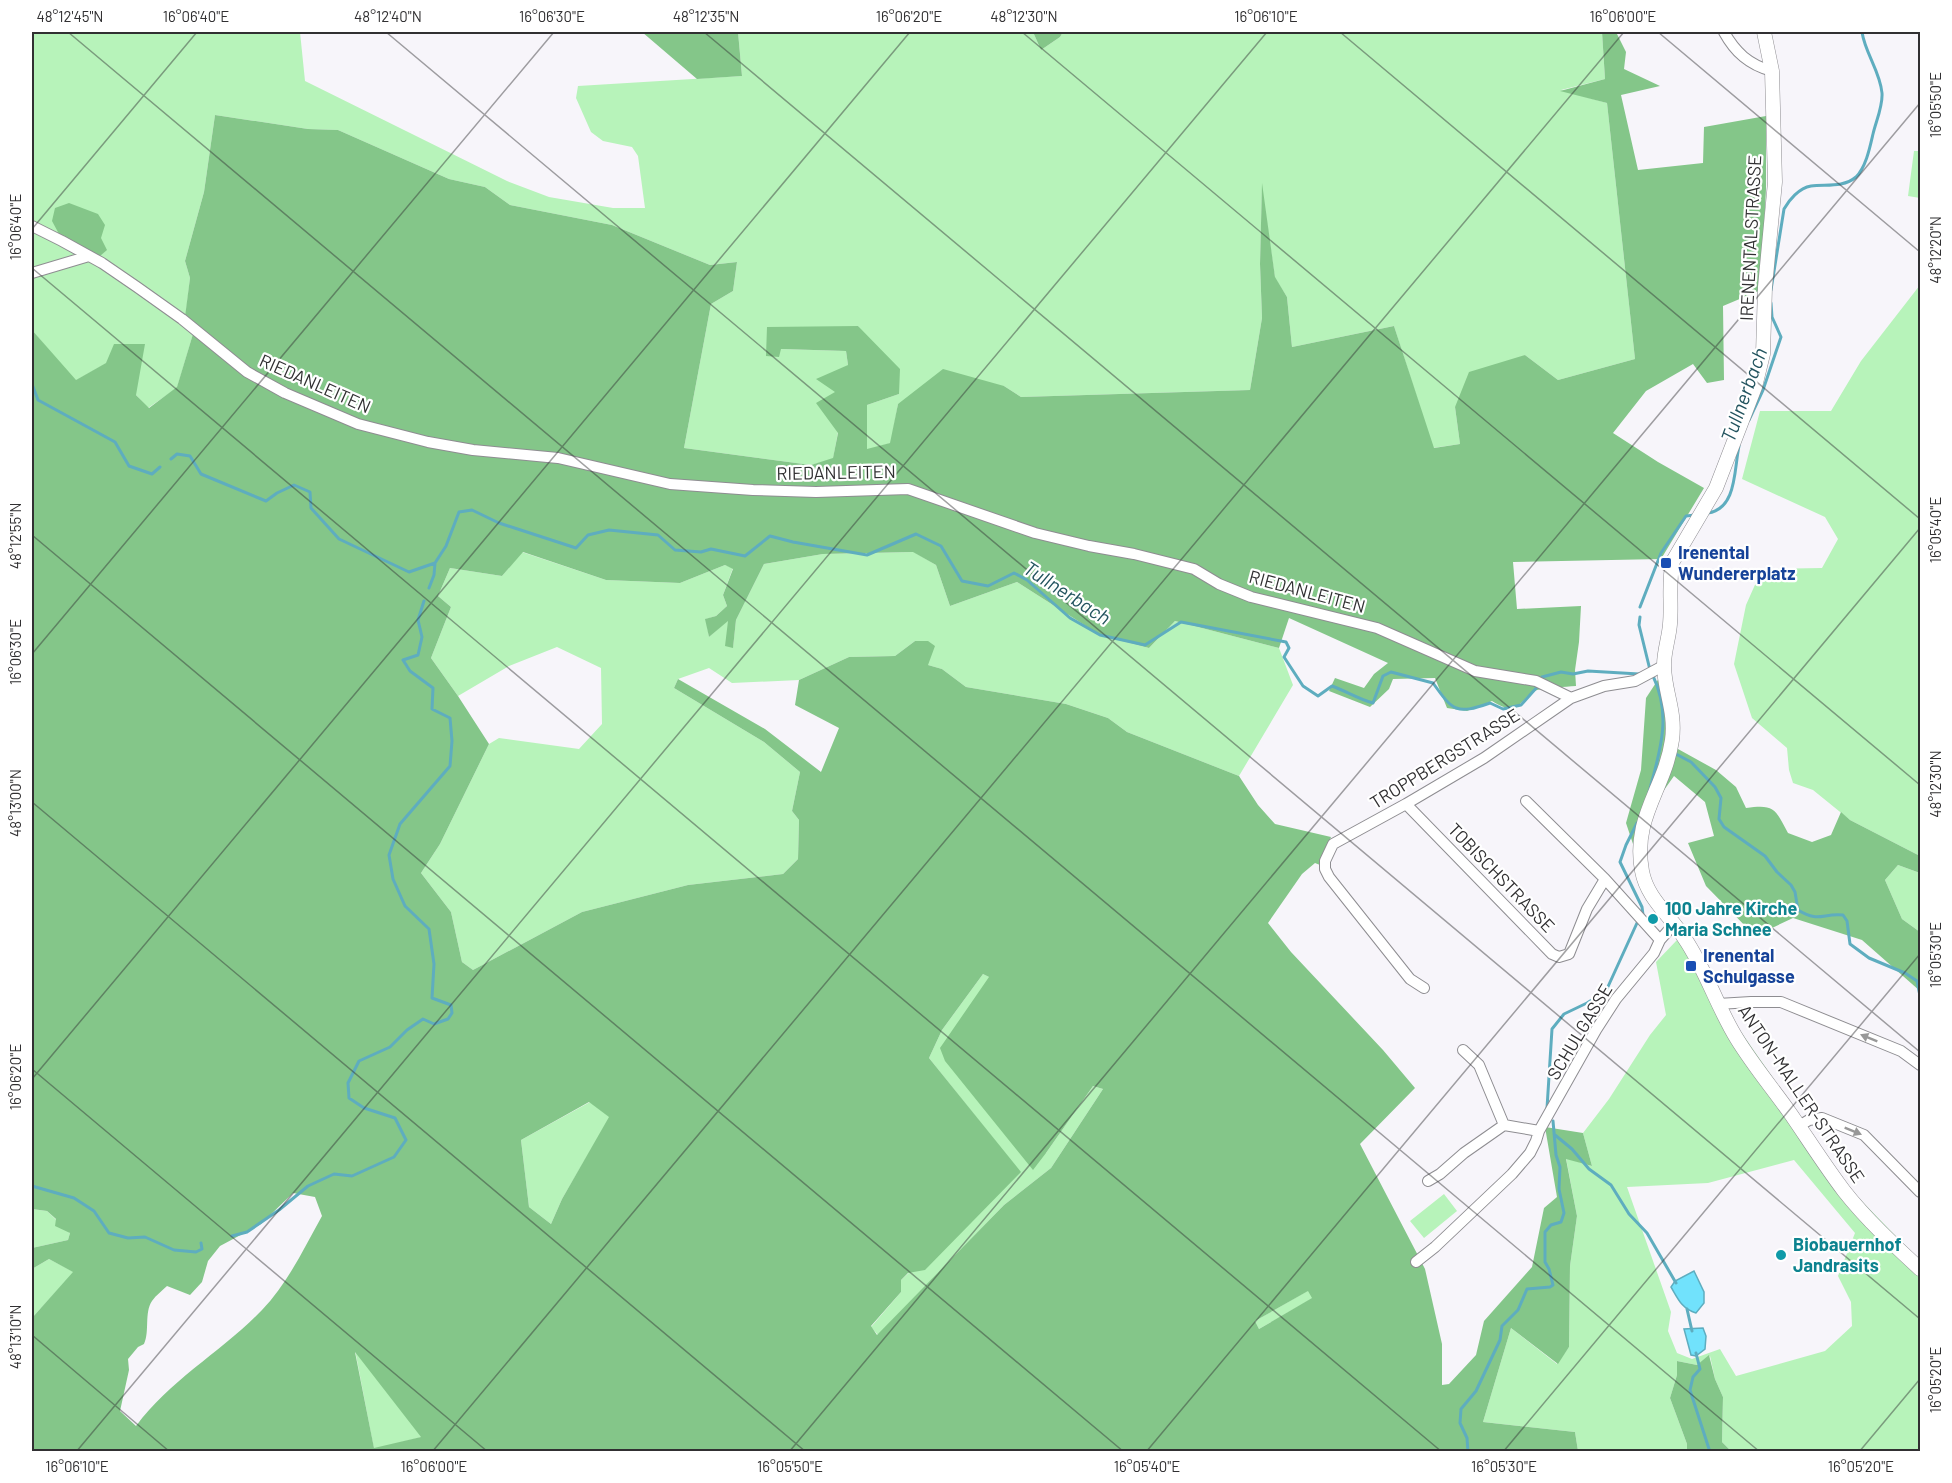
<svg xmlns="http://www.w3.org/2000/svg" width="1952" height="1483" font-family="Barlow,sans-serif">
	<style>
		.green { fill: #b7f3ba; fill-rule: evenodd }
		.forest { fill: #84c689; fill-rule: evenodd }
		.water { fill: #71e2fc; stroke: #5eadbf; stroke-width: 1.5 }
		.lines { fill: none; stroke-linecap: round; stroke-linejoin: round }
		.stream { stroke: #5eadbf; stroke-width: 3 }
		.street-casing { stroke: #8e8d91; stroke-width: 12 }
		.secondary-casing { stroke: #8e8d91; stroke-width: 15 }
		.street { stroke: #fff; stroke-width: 10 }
		.secondary { stroke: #fff; stroke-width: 14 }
		.oneway { fill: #989898 }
		.ticks { fill: none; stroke: #313032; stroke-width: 1.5; stroke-opacity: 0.45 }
		.transit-dot { fill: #1a4fb4; stroke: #fff; stroke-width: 2 }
		.culture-dot { fill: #0f9aa8; stroke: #fff; stroke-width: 2 }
		.labels { text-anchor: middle; stroke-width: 4.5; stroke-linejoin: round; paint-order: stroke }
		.street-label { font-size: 18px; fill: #313032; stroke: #fff }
		.transit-label { font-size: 18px; font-weight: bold; fill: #164399; stroke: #fff; text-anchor: start }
		.culture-label { font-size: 18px; font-weight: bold; fill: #0d838f; stroke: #fff; text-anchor: start }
		.water-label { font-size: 20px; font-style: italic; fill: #23545f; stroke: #fff }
		.neatline { fill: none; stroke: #313032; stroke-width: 2 }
		.ticks-label { font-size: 15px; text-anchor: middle; fill: #313032 }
	</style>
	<rect width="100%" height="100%" fill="#f7f5fa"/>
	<path class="green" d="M32,32h268l5,49 202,100 42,16 64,11h32l-7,-52 -6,-9 -29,-6 -12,-9 -15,-34 2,-12 164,-10 -4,-44h295l8,18 19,-13 3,-5h539l3,47 -44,11 46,13 28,256 -77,21 -33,-25 -70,52 5,37 -27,4 -39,-122 -102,21 -5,-50 -12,-19 -13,-89 -2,75 2,54 -12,72 -229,7 -17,-11 -106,18 -7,39 -24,7v-45l32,-11 -41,-68 -78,23 66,2 2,14 -13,28 3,39 -5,27 -22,6 -127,-17 27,-144 22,-13 4,-29 -27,3 -98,-40 -102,-20 -25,-18 -36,-8 -111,-49 -30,-1 -93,-14 -11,77 -19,69 5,17 -4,35 10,11 -19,64 -29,20 -41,-45 -32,18 -43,-51z
		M1914,151h6v47l-12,-2z
		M1920,285v571l-70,-36 -37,-30 -20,-7 -4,-13 -2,-22 -35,-30 -18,-54 12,-59 16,-36 60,-1 16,-29 -13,-22 -83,-38 18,-68h71l30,-50z
		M522,552l84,28 74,3 45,-18 8,3 -10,27 4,11 -11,10 -10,3 3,18 19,-17 5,27 3,-27 28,-56 59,-10 91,-2 22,13 14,41 67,-24 83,53 49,13 26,-27 104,27 14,37 -54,91 -112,-44 -19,-14 -42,-14 -100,-17 -24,-18 -14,-4 -13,-24 -20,15 -46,1 -50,23 -67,3 -23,-15 -31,11 -4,9 90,54 36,30 -8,39 7,9 -1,39 -15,15 -95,11 -106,27 -109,58 -11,-8 -11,-50 -30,-39 19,-29 49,-100 10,-6 80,11 23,-25 -1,-56 -44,-21 -48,19 -51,30 -27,-38 20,-51 -13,-11 12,-28 52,8z
		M1898,865l22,8v59l-18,-13 -17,-39z
		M1677,940l174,250 69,71v190h-189l-9,-9 1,-45 -8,-18 -5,-23 -13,9 -20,-4v14l-7,23 17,46v7h-109l-3,-19 -92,-10 28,-94 46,36 12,-17 1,-81 7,-50 -11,-58 26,8 -9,-33 26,-34 41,-64 16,-20 -10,-53zM1794,1160l61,73 -17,43 13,26 1,24 -27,25 -89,25 -16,-27 -28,10 -15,-6 -9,-22 3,-19 -44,-125 81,-4z
		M983,974l6,3 57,176 47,-67 10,3 -52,79 -47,37 -126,130 -7,-8 30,-35v-12l119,-108 -91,-114 13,-28z
		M590,1102l20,15 -48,82 -11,25 -22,-17 -8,-67z
		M1444,1194l13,17 -33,27 -14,-17z
		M32,1209l15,2 23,22 -2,7 -36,8z
		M49,1259l25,13 -42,46v-49z
		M1309,1290l4,8 -54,31 -4,-8z
		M355,1350l67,87 -48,12z"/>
	<path class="forest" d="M642,32h96l4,44 -45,3z
		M1033,32h30l-3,5 -19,13z
		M1602,32h14l10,20 -2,17 36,17 -39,9 17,75 65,-7 1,-36 62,-11v73l-5,101 -38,16 1,74 -17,3 -14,-19 -47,27 -33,42 45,29 46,26 -43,71 -148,3 4,47 64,-3 -2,36 -4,28 1,16c-12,1 -27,1 -39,4 -17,6 -16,30 -45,11l-25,10 -20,-3 -12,-30 -42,1 -4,10 -19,18 -41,-16 6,-13 29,10 10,-14 14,-11 -99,-45 -10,30 -104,-27 -26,27 -49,-13 -83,-53 -67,24 -14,-41 -23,-13 -90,2 -59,10 -28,56 -3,28 -8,-2 3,-25 -19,16 -4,-18 11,-3 11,-10 -4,-11 10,-26 -8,-4 -45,18 -74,-3 -83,-28 -21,24 -52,-8 -12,28 13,11 -20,51 27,38 31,48 -49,100 -19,29 30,39 11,50 11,8 109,-58 106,-27 95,-11 15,-15 1,-39 -7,-9 8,-39 -36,-30 -90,-54 4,-9 87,50 56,43 18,-44 -44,-23 4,-25 50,-23 46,-1 20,-15h13l7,5 -7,19 14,4 24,18 100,17 42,14 19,14 112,44 19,29 17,19 56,13 -11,28 -5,-2 -13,11 -34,49 23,29 92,98 32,38 -55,56 65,125 17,75v41l7,-1 27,-29 8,-34 48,-54 12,-59 13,-11 -12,-70 38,6 9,33 -26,-7 11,57 -7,50 -1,81 -11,17 -47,-36 -28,94 92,10 3,19h-1546v-133l41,-46 -24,-13 -17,10v-21l36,-8 2,-7 -15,-7 1,-7 -9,-8 -15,-2v-879l44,50 30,-17 8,-19h31l-9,51 13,13 28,-21 19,-63 -11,-7 5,-39 -5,-17 19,-69 11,-77 93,14 30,1 111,49 36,8 25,18 102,20 98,40 27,-3 -4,29 -22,13 -27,144 127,17 22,-7 5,-25 -22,-30 19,-11 -19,-13 32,-14 -2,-14 -65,-2 -2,8 -13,-1 1,-29 91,-1 42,43 -1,25 -32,11v44l23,-6 8,-39 45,-35 61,17 17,11 229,-7 12,-72 -2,-54 2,-81 13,94 12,20 5,50 102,-21 40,122 26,-4 -5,-37 14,-35 56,-17 33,25 77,-21 -28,-256 -47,-12 45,-12zM983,974l6,3 -49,71 5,13 88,109 13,-17 47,-67 10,3 -52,79 -47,37 -127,130 -6,-9 30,-34v-12l7,-7 17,-3 96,-98 -92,-114 13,-28zM589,1102l20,15 -47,82 -11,25 -22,-17 -8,-67zM293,1193l22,4 7,19c-18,32 -34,67 -60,94 -39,41 -91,69 -126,116l-16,-15 9,-41 -1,-11 10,-12 6,-3c6,-13 0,-31 8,-43 4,-6 10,-10 15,-15l23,9 12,-13 6,-21 12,-15 41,-22zM1308,1291l4,7 -53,31 -4,-8zM355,1352l66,85 -47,11z
		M69,203l29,11 7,11 -4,13 6,12 -7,6 -41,-22 -7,-13 3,-13z
		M1667,666l12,59 -1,24 38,21 20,17 10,21c29,-4 29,1 42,25l24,9 19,-7 10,-23 9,8 70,36v17l-22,-8 -13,15 17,39 18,13v59l-58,-51 -69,-22 -38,18 -49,-50 -18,-43 26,-7 -9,-34 -31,-26 -17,24 -11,43 -13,1 -7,-21 15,-53 5,-72z
		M1709,1355l6,24 8,18 -1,45 9,9h-44v-7l-17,-46 7,-23v-14l20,4z"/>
	<path class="water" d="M1694,1271l10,21v11l-8,10c-14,-4 -18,-14 -25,-26l4,-6z
		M1703,1328l3,8 -1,13 -9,7 -5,-1 -7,-26z"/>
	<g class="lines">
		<path class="stream" d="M1771,290l13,-81c5,-9 15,-21 27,-23 15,-2 32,2 45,-9 10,-10 14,-30 17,-43 3,-13 10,-28 9,-41 -2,-22 -17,-40 -20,-61
			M32,384l6,16 77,42 14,24 23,8 8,-7
			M1749,420l14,-30 18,-53 -9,-20 -1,-14
			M171,459l6,-5 13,2 11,18 65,27 11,-8 17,-8 16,7 1,16 28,31 70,33 26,-9 11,-17 13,-34 13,-2 27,13 77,25 12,-13 21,-5 49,5 17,15 26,2 10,-3 34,7 25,-20 23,6 74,13 49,-21 25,12 21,35 26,5 26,-13 13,7 43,38 30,17 45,10 36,-23 105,20 3,6 -5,9 19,29 15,10 14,-10c14,5 26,13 41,17l10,-27 8,-4 42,11c20,28 23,32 57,20l13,6 18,-4 17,-19
			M1708,513c29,-4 26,-44 31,-67
			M429,588l5,-13 1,-12
			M1640,607l21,-54 25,-37 9,-1
			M1640,617l-1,8 11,45
			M1540,680l2,-3 19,-5 12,2 15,-3 51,3
			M1674,753l17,9 24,25 6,11 -2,21 5,8 41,29 12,16 14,13 4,7 3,18c21,13 24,3 45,5l4,6 3,23 19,14 36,15 12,8 3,15
			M1649,792c11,-40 23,-77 4,-116
			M1637,823l-11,22 -6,17 22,45 1,8
			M1547,1108l5,-79 12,-15 23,-11 19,-12 31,-68
			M1555,1135l17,14 17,20 22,16 18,29 18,19 29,50
			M32,1186l42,12 20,13 15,22 19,5 17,-1 29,13 22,2 6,-3 -1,-6
			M232,1236l15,-4 32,-22 29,-24 26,-12 18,2 42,-19 12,-17 -11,-22 -31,-10 -15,-10 -1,-15 11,-22 31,-14 17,-17 16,-11 11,5 14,-5 4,-6 -1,-8 -19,-7 2,-34 -5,-35 -24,-23 -12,-27 -4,-24 11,-31 50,-58 2,-25 -2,-23 -18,-9 1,-21 -23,-17 -7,-11 15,-5 4,-18 -4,-17 6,-19
			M1687,1309l5,22
			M1696,1353l4,16 -7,8 -3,13 20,62
			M1468,1452l-1,-14 -7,-15 1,-14 15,-18 24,-51 2,-14 16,-16 9,-21 23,-2 3,-2 -4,-16 -4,-7v-30l6,-7 10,-3 3,-9 -5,-24 1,-22 -4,-12 -3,-34"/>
		<g class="street-casing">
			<path id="street" d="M1724,32c11,20 25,33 48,39
				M32,226l30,15 40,22 35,24 45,32 65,53 38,21 73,31 70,18 45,8 85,8 112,26 83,6 63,2 92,-3 127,44 54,13 45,8 60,15 25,15 32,13 126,31 98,43 61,10 35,17
				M32,273l57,-17
				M1526,801l79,78
				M1406,804l146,150 7,3 10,-3 18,-45 18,-30 55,61
				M1424,988l-14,-9 -81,-102 -4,-8v-8l8,-17 73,-40 78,-46 87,-60 33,-12 31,-5 28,-15
				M1718,1004l33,-2h30l120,49 19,14
				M1463,1050l16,15 25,60 35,6
				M1799,1126l10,-6 13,-2 42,17 56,57
				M1428,1181l12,-7 24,-21 40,-28
				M1416,1262l19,-15 77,-73 18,-21 6,-12 3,-10 57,-101 20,-31 38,-46 6,-13 14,-16"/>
		</g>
		<g class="secondary-casing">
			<path id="secondary" d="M1764,32l8,39 3,111 -10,105 -2,67 -8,33 -39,101 -43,73c-5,21 -1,42 -3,63 -1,14 -6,27 -6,41 0,26 12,46 8,75 -7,49 -40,77 -30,131 5,28 29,45 43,68 21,31 32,68 52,100 16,26 36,50 53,74 18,26 35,53 54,78 22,28 50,54 76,78"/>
		</g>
		<use href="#street" class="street"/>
		<use href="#secondary" class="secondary"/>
	</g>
	<defs><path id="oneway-solid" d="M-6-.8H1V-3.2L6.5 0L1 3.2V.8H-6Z" transform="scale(1.5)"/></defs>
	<g class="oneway">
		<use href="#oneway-solid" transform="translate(1869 1038) rotate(-158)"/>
		<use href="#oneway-solid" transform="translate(1853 1131) rotate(22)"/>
	</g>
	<path class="ticks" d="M68,32l1692,1420M386,32l1534,1287M704,32l1216,1020M1022,32l898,753M1340,32l580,487M1658,32l262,220M32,229l165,-197M32,268l1410,1184M32,535l1092,917M32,654l522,-622M32,802l774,650M32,1069l456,383M32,1079l878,-1047M32,1335l138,117M76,1452l1191,-1420M432,1452l1192,-1420M789,1452l1131,-1349M1146,1452l774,-924M1503,1452l417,-498M1859,1452l61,-73"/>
	<g class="transit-dot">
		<rect x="1660" y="557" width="12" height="12" rx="3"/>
		<rect x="1685" y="960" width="12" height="12" rx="3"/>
	</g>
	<g class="culture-dot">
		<circle cx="1653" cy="919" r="6"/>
		<circle cx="1781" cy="1255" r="6"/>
	</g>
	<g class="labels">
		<g class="street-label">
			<text transform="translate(1751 238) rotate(-87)" y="6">IRENENTALSTRASSE</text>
			<text transform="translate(315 384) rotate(24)" y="6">RIEDANLEITEN</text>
			<text transform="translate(836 473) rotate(-1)" y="6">RIEDANLEITEN</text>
			<text transform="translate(1307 592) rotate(15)" y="6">RIEDANLEITEN</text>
			<text transform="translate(1445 759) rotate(-32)" y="6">TROPPBERGSTRASSE</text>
			<text transform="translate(1501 878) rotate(46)" y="6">TOBISCHSTRASSE</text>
			<text transform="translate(1580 1032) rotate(-59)" y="6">SCHULGASSE</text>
			<text transform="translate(1801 1094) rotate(56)" y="6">ANTON-MALLER-STRASSE</text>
		</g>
		<g class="transit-label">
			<text x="1678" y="559">Irenental<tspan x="1678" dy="21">Wundererplatz</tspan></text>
			<text x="1703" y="962">Irenental<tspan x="1703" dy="21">Schulgasse</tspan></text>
		</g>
		<g class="culture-label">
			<text x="1665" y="915">100 Jahre Kirche<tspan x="1665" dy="21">Maria Schnee</tspan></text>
			<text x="1793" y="1251">Biobauernhof<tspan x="1793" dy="21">Jandrasits</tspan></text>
		</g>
		<g class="water-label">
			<text transform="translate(1744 395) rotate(-70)" y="7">Tullnerbach</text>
			<text transform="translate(1067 593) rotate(33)" y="7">Tullnerbach</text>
		</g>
	</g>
	<rect width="1952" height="1483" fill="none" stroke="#ffffff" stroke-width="66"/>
	<rect x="33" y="33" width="1886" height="1417" class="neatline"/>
	<g class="ticks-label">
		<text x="70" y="22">48°12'45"N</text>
		<text x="196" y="22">16°06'40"E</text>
		<text x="388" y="22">48°12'40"N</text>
		<text x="552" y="22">16°06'30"E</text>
		<text x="706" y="22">48°12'35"N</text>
		<text x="909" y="22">16°06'20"E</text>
		<text x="1024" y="22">48°12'30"N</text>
		<text x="1266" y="22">16°06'10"E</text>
		<text x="1623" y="22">16°06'00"E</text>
		<text transform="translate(1936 105) rotate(-90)" y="5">16°05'50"E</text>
		<text transform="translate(16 227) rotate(-90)" y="5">16°06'40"E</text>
		<text transform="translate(1936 250) rotate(-90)" y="5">48°12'20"N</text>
		<text transform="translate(1936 530) rotate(-90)" y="5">16°05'40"E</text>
		<text transform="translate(16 536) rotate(-90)" y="5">48°12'55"N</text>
		<text transform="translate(16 652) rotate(-90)" y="5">16°06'30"E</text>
		<text transform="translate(1936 784) rotate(-90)" y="5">48°12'30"N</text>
		<text transform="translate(16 803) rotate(-90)" y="5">48°13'00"N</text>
		<text transform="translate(1936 955) rotate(-90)" y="5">16°05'30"E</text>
		<text transform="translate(16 1077) rotate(-90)" y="5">16°06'20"E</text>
		<text transform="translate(16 1337) rotate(-90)" y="5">48°13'10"N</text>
		<text transform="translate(1936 1380) rotate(-90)" y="5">16°05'20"E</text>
		<text x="77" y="1472">16°06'10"E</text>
		<text x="434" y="1472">16°06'00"E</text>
		<text x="790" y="1472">16°05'50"E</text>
		<text x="1147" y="1472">16°05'40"E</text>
		<text x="1504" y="1472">16°05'30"E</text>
		<text x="1861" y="1472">16°05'20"E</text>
	</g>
</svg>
